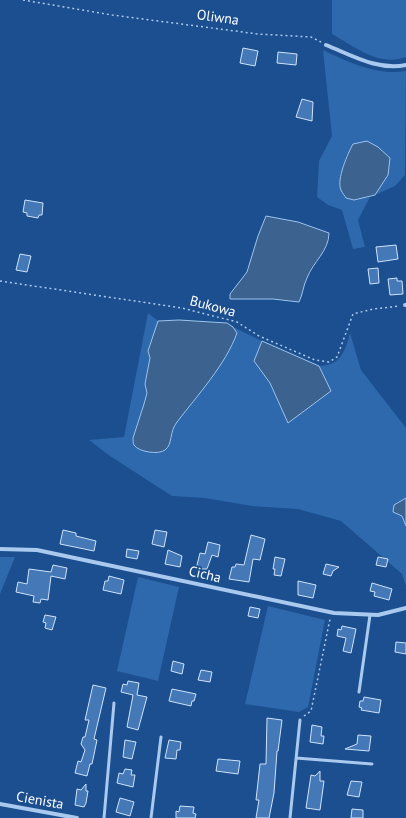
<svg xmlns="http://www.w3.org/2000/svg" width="406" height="818" font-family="'PT Sans',sans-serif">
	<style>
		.green { fill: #2e69ad }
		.water { fill: #3c6290; stroke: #9cc4f0 }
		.building { fill: #4478b7; stroke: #cfe3fa }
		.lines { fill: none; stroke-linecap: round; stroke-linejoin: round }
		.path { stroke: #a9c9ee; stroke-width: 1.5; stroke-dasharray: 2 3; stroke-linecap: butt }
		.service { stroke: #a9c9ee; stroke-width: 3 }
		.minor { stroke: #a9c9ee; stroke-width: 4 }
		.labels { text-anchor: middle; stroke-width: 3.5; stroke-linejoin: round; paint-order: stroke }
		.street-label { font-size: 14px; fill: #fff; stroke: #1b4f8f }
	</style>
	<rect width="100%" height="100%" fill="#1b4f8f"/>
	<path class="green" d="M332,0h74v57c-27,10 -51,-10 -74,-23z
		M323,50c25,12 55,26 83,21l-1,104 -10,11 -20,9 13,-20 -41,-21 -7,23 25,21 5,-1 -12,23 7,27 -12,2 -11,-39 -14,-5 -11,-8 2,-36 13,-25z
		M148,313l10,8 -10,30 2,7 -5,25 2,10 -3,11 -11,35 38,2v-12l38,-49 24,-37 4,-10 -4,-6 29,14 -7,20 15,22 18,40 43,-32 -12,-25c21,0 26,-14 31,-33l11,37 45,58v70l-12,7 8,11 4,10v60l-4,-12 -61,-53 -43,-12 -46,-3 -47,-8 -33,-2 -62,-40 -21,-16 35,-3z
		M0,557h15l-15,37z
		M138,577l41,10 -21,94 -41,-10z
		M268,606l57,14 -17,87 -9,5 -54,-8z"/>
	<path class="water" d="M367,141l11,6 12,11 -2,17 -13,20 -21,5 -8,-2c-1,-2 -4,-5 -5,-8 -5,-10 7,-37 12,-46z
		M266,216l32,6 31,11c0,18 -16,29 -22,45 -4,8 -4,16 -8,24l-26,-3h-43v-5l17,-22 11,-36z
		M179,320l48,3 6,4 4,6c-11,31 -40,63 -60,89 -8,10 -4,22 -12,28 -6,5 -27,2 -31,-5 -1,-2 -1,-5 -1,-7l11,-34 3,-11 -2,-9 5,-26 -2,-7 10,-30z
		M262,341l57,25 12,25 -43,32 -18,-40 -16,-22z
		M406,498v28l-4,-10 -9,-4 1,-7z"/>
	<path class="building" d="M243,48l15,3 -3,15 -15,-3z
		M278,52l19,2 -1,11 -19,-2z
		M302,99l11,3 -1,19 -16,-4z
		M25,200l18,3 -1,12h-3l-1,3 -11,-2v-3l-4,-1z
		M396,245l2,14 -20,3 -2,-15z
		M20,254l11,2 -4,16 -11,-2z
		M378,268l1,15 -9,1 -2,-15z
		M397,278v3h5l1,13 -13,1 -2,-16z
		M63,530l13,3v3l20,5 -2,10 -34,-7z
		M155,530l12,2 -3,15 -12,-3z
		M251,535l14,4 -5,21 -7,-1 -4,23 -20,-3 3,-12h3l1,-3 8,1z
		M208,542l12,3 -2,12 -6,-2 -5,14h-11l4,-16 5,1z
		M127,549l12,2 -2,8 -11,-2z
		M168,550l14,6 -2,11 -15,-3z
		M275,557l10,2 -4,17 -7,-1 1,-6h-2z
		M378,557l10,2 -2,8 -10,-2z
		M326,564l13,3 -6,4 -2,5 -8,-2z
		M53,565l14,3 -2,11 -14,-3 -3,24 -7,-1 -1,4 -7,-1 1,-6 -18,-4 2,-10 9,2 2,-15 22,3z
		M109,576l15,4 -3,14 -18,-4 2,-9h3z
		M298,581l18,4 -3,13 -15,-3z
		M372,583l20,6 -3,11 -15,-4 1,-4 -5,-1z
		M250,607l10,2 -2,9 -10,-2z
		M45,615l11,2 -4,13 -7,-2 1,-5 -3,-1z
		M342,626l14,3 -5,24 -8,-2 3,-13 -9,-2 1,-7 3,1z
		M396,642l10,1v11l-11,-2z
		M173,661l11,3 -2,10 -11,-3z
		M201,670l11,2 -2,10 -12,-2z
		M128,681l11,2 -2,12 10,2 -9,33 -11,-3 6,-32 -12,-3 2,-8 4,1z
		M93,685l13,3 -12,51 3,1 -5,24h-2l-3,12 -12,-3 3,-12 3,1 4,-12 -4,-6 2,-7h2l4,-17h-4z
		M172,689l24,5 -2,7h-2l-1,5 -22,-5z
		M364,697l17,3 -2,13 -18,-3 1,-2 -3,-1 1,-6h3z
		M267,718l15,2 -4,31h-1l-3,42 -5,25h-13l3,-18h-3l4,-36h6z
		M312,725l10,2 -1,9h3l-1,8 -13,-2z
		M358,735l13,1 -2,15 -24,-2 12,-5z
		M125,740l11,2 -4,17 -9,-2z
		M169,740l12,2 -1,8h-3l-1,9 -11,-1z
		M218,759l22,2 -2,13 -22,-3z
		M125,769l7,1 -1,5h4l-2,12 -16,-4 2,-10 4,1z
		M320,771v10h4l-4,29 -14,-2 5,-33 4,1z
		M351,781l11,1 -3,15 -12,-2z
		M86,784v7h2l-2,12 -2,4 -9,-2 2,-16 4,1z
		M120,798l14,4 -4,14 -14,-4z
		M180,806l14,1 -1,6 3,1 -1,4h-19v-7l3,1z
		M352,809l11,1v8h-12z"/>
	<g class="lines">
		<path class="path" d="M23,0l89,15 146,19 53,3 10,5
			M0,281l182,27 55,14 22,14 56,24 14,2 8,-5 16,-43 20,-5 27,-3
			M304,716l7,-5 19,-92"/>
		<path class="service" d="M359,692l11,-77
			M296,758l76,6
			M104,818l10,-115
			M151,818l10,-81
			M290,818l10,-98"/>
		<path class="minor" d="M326,45c25,10 52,26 80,20
			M405,305h1
			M0,549l37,1 297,63 44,2 28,-7
			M0,804l77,14"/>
	</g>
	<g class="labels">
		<g class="street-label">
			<text transform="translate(218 17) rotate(8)" y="5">Oliwna</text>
			<text transform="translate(213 306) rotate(15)" y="5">Bukowa</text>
			<text transform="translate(205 574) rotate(13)" y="5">Cicha</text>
			<text transform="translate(40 800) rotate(10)" y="5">Cienista</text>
		</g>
	</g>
</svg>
